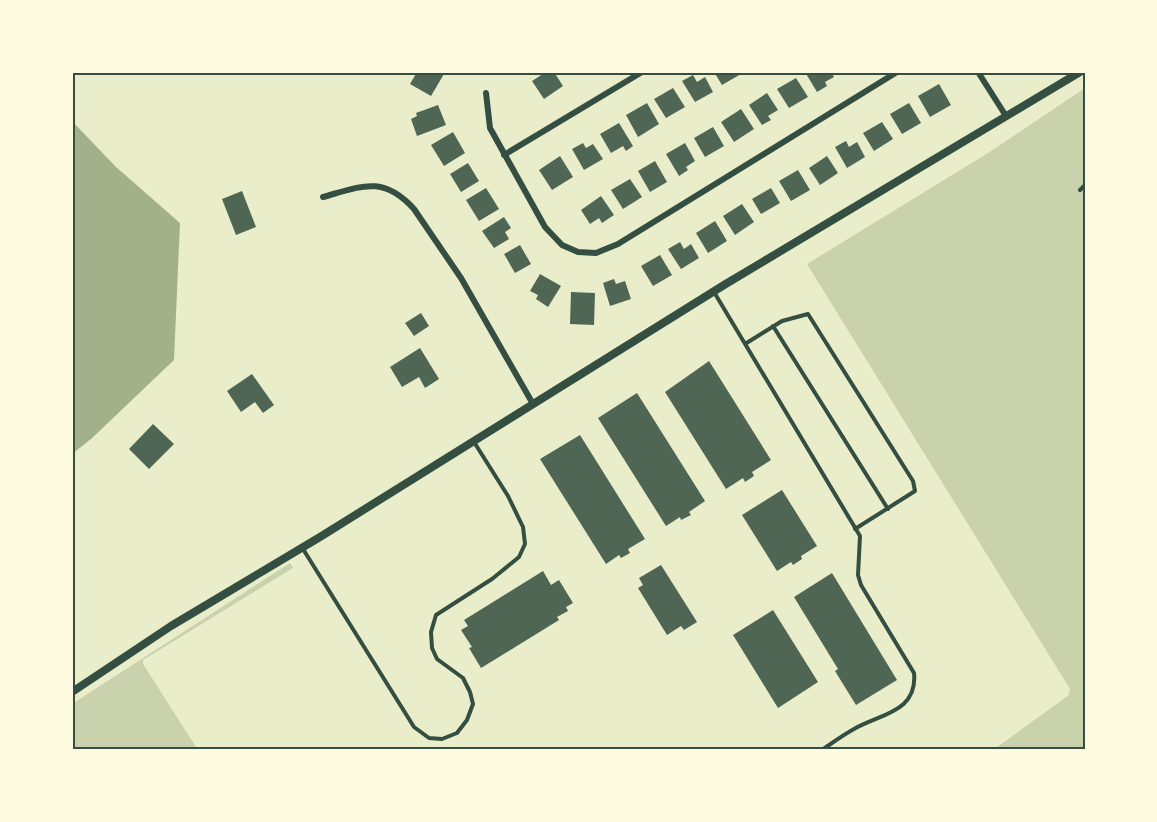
<svg xmlns="http://www.w3.org/2000/svg" width="1157" height="822" font-family="Arial,sans-serif">
	<style>
		.green { fill: #cad2ad }
		.water { fill: #a3b18a }
		.building { fill: #4f6655 }
		.lines { fill: none; stroke-linecap: round; stroke-linejoin: round }
		.service { stroke: #344e41; stroke-width: 4 }
		.minor { stroke: #344e41; stroke-width: 6 }
		.tertiary { stroke: #344e41; stroke-width: 8 }
		.neatline { fill: none; stroke: #344e41; stroke-width: 2 }
	</style>
	<rect width="100%" height="100%" fill="#e9edc9"/>
	<path class="green" d="M1085,88v662h-92l76,-55 1,-6 -263,-425 181,-111z
		M290,563l3,5 -150,92v4l55,86h-126v-46z"/>
	<path class="water" d="M72,121l44,46 64,56 -6,137 -83,79 -19,15z"/>
	<path class="building" d="M417,72l27,2 -13,22 -21,-12z
		M546,72h8l9,14 -19,13 -12,-18z
		M714,72h26l1,2 -19,11z
		M805,72h26l3,5 -9,5 2,4 -10,6z
		M693,75l4,7 8,-5 8,15 -18,10 -13,-21z
		M796,78l12,19 -19,11 -12,-19z
		M939,84l12,21 -21,12 -12,-21z
		M673,88l12,19 -19,11 -12,-19z
		M767,93l11,17 -10,6 3,4 -9,5 -13,-20z
		M647,103l12,21 -21,13 -12,-22z
		M909,103l12,20 -19,11 -12,-20z
		M438,105l8,20 -29,11 -6,-17 6,-3 -1,-3z
		M741,109l13,20 -20,13 -13,-20z
		M882,122l11,17 -19,12 -11,-18z
		M619,123l14,23 -7,5 -3,-5 -12,7 -11,-19z
		M713,127l11,19 -19,11 -11,-19z
		M453,132l12,21 -21,13 -13,-21z
		M846,141l3,6 8,-5 8,15 -18,11 -12,-21z
		M583,143l3,5 7,-4 10,15 -19,11 -12,-21z
		M685,143l10,18 -9,6 2,3 -9,6 -13,-22z
		M560,156l13,21 -21,13 -13,-20z
		M827,156l11,17 -18,12 -11,-17z
		M655,161l12,21 -17,10 -12,-21z
		M468,163l11,18 -18,11 -11,-18z
		M798,170l12,20 -19,11 -12,-20z
		M630,179l12,18 -19,12 -12,-19z
		M486,188l13,21 -20,12 -13,-21z
		M771,188l9,15 -19,11 -9,-15z
		M242,191l14,36 -20,8 -14,-36z
		M601,196l13,19 -12,8 -3,-5 -9,6 -9,-14z
		M742,204l12,18 -19,13 -12,-19z
		M504,217l7,11 -6,4 4,7 -15,9 -12,-17z
		M715,221l12,20 -19,12 -12,-20z
		M680,242l4,7 7,-5 8,14 -18,11 -13,-20z
		M520,245l11,19 -16,9 -11,-19z
		M660,255l12,20 -19,11 -12,-20z
		M540,274l21,12 -13,21 -12,-8 2,-4 -8,-4z
		M614,279l2,5 9,-3 6,18 -21,7 -7,-23z
		M571,292l24,1 -1,32 -24,-1z
		M421,313l8,13 -15,10 -9,-13z
		M420,348l19,31 -14,9 -6,-11 -17,10 -12,-20z
		M709,361l62,99 -19,12 2,4 -9,6 -2,-4 -17,11 -61,-97z
		M252,374l22,31 -11,8 -8,-11 -14,10 -14,-21z
		M637,393l68,108 -16,11 2,3 -10,5 -1,-3 -14,9 -68,-108z
		M153,424l21,20 -25,25 -20,-20z
		M580,435l65,104 -17,10 2,4 -9,5 -2,-3 -13,9 -66,-105z
		M782,490l35,56 -16,10 1,3 -9,6 -2,-3 -14,9 -35,-56z
		M661,565l36,57 -13,8 -3,-4 -14,9 -29,-47 5,-3 -4,-7z
		M543,571l8,14 8,-5 14,23 -7,4 2,4 -11,6 2,3 -78,48 -12,-20 3,-1 -11,-17 7,-4 -4,-6z
		M832,573l65,107 -41,25 -21,-34 3,-2 -44,-72z
		M773,610l45,72 -40,26 -45,-73z"/>
	<g class="lines">
		<path class="service" d="M1080,190l5,-5
			M714,292l146,244 -2,39 3,10 53,88c4,39 -34,41 -60,56 -11,6 -22,14 -32,21
			M773,326l115,183
			M745,344l37,-23 26,-7 105,167 2,10 -60,38
			M303,549l111,178 15,11 13,1 15,-6 10,-13 6,-16 -3,-12 -7,-14 -26,-19 -5,-11 -1,-16 5,-17 56,-36 27,-22 6,-13 -2,-17 -15,-31 -34,-54"/>
		<path class="minor" d="M978,72l28,44
			M486,93l4,35 55,99 17,18 16,7 18,1 22,-9 279,-172
			M504,155l138,-83
			M323,197c39,-11 60,-22 91,12l47,69 72,126"/>
		<path class="tertiary" d="M72,692l99,-66 149,-89 404,-252 356,-213"/>
	</g>
	<rect width="1157" height="822" fill="none" stroke="#fefae0" stroke-width="147"/>
	<rect x="74" y="74" width="1010" height="674" class="neatline"/>
</svg>
